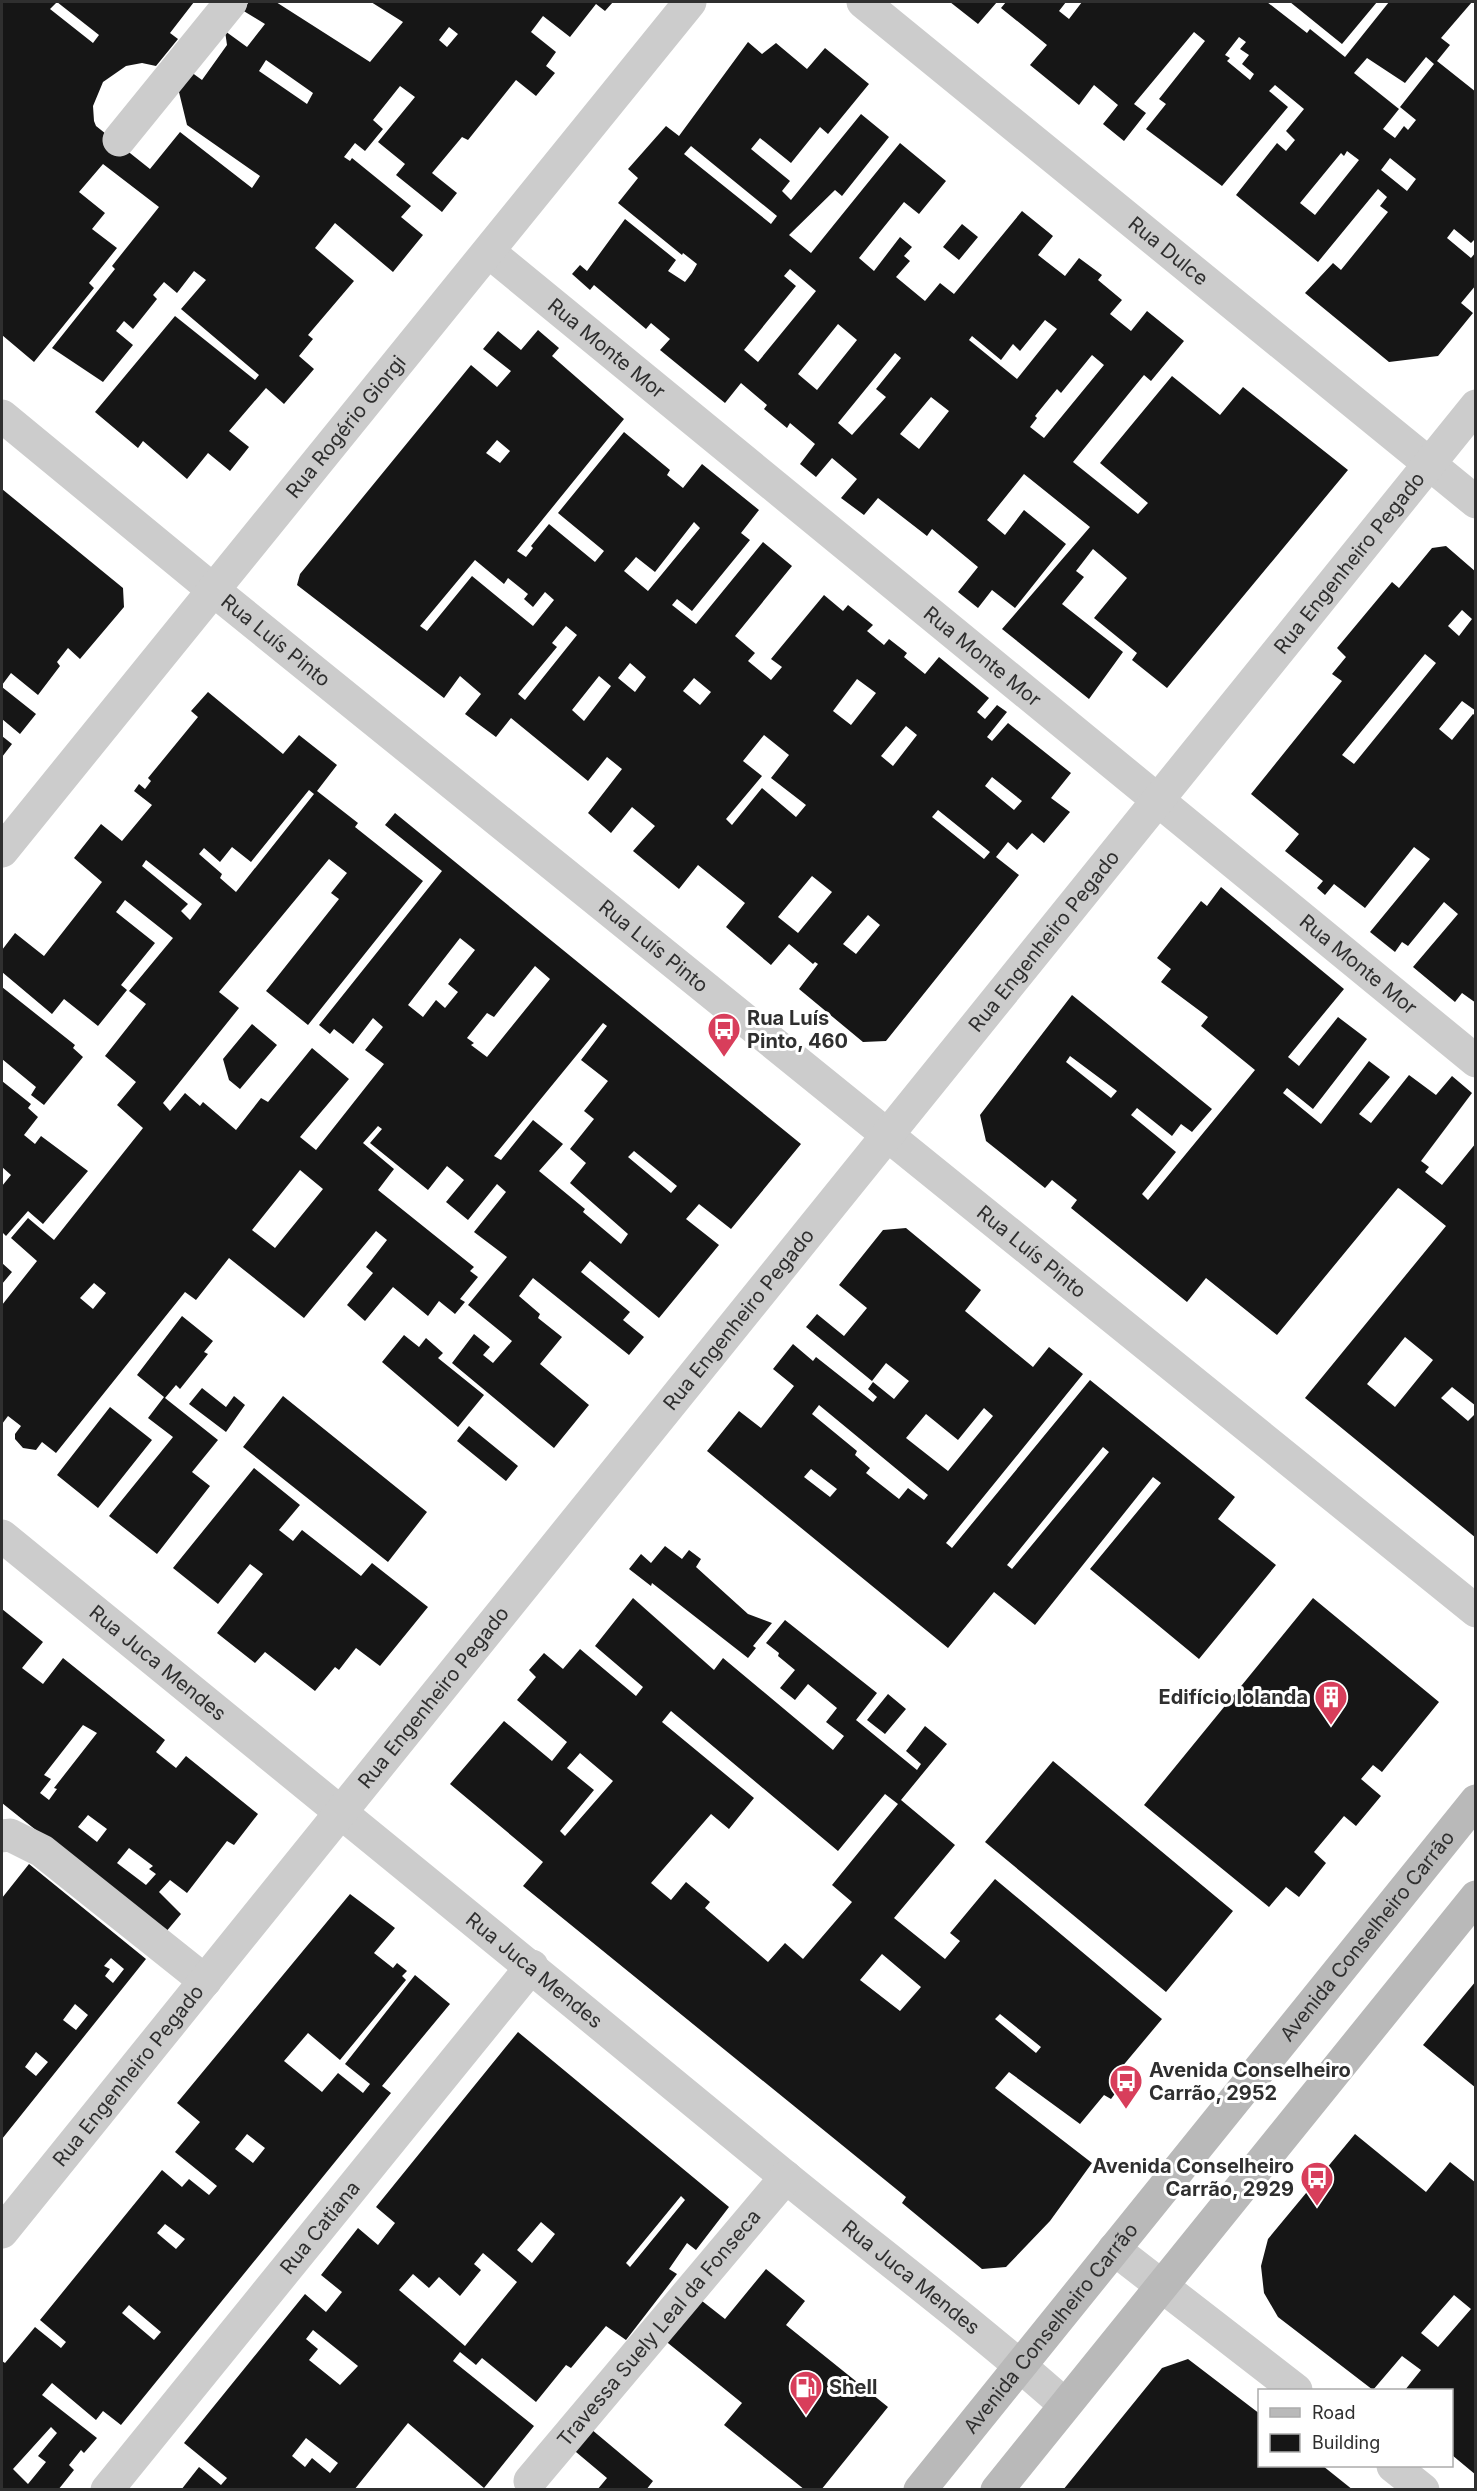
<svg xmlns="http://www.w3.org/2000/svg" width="1477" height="2491" font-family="Inter,sans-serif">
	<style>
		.building { fill: #161616; fill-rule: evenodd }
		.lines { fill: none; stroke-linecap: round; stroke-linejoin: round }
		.street { stroke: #ccc; stroke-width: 33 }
		.secondary { stroke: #b9b9b9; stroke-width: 33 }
		.labels { text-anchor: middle; stroke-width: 6; stroke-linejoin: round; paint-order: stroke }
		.street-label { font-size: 20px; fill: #2f2f2f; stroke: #fff }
		.poi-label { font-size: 20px; font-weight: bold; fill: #2f2f2f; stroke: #fff; text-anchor: start }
	</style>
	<rect width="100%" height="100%" fill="#fff"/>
	<path class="building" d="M2,2h55l-7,7 43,34 6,-8 -42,-33h137l-24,31 8,6 -22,27 -14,-3 -16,3 -23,16 -10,24 1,15 2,5 54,43 30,-37 72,56 8,-12 -73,-51 -9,-37 13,-16 11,8 25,-35 -2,-14 22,16 18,-23 -23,-14 7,-8h27l94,60 33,-40 -32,-20h242l-8,9 -9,-7 -26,33 -27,-21 -12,16 25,20 -10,14 9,7 -19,23 -20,-16 -48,60 -6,-3 -30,36 25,20 -15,19 -46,-37 9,-11 -27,-22 37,-45 -15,-11 -27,34 10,9 -18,22 -10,-8 -11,14 6,4 2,-3 59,48 -10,11 22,18 -30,37 -58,-49 -20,25 39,33 -46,54 5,4 -14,17 15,13 -30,35 -18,-16 -37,43 20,16 -19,24 -22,-18 -21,26 -44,-38 -5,7 -43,-36 80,-96 80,64 4,-5 -78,-66 25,-29 -12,-9 -17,22 -13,-11 -11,13 4,4 -24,30 -9,-8 -8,10 17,14 -30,37 -51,-34 63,-79 -3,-3 47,-59 -56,-43 -24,28 26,21 -13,16 25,19 -28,35 5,5 -60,74 -32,-27zM449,27l9,7 -11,13 -8,-7zM266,60l47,33 -6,11 -48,-33z
		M950,2h47l-19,22z
		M1006,2h60l-7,9 10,8 13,-17h185l40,31 3,-4 35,28 44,-55h83l-31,36 9,7 -13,16 39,31v146l-5,5 -17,-14 -7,9 24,20 5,-6v33l-15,18 12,10 -35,43 -49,6 -84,-69 28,-30 8,7 47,-58 -8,-6 7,-9 -9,-8 -60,73 -82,-67 41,-52 9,8 9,-11 -9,-9 18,-22 -29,-24 -6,6 19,16 -66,79 -76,-57 20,-25 -7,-5 46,-58 -11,-9 -60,72 12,9 -22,28 -21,-17 15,-19 -24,-20 -15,20 -49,-40 17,-20 -46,-37zM1239,37l7,5 -6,7 9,6 -7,9 12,10 -4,6 -23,-19 3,-3 -5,-3zM1426,57l8,7 -34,43 16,13 -8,10 -4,-4 -9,12 -12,-9 16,-20 -45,-36 13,-15 38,25zM1347,151l12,9 -44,55 -15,-12 41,-50 3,3zM1390,158l26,21 -9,12 -26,-21z
		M1290,2h87l-35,42z
		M748,42l14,12 14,-11 31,26 18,-21 44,36 -41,50 -8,-7 -29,36 -31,-25 -9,11 39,32 -8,10 9,9 70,-86 28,23 -47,59 -7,-6 -46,45 22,18 89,-110 46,38 -27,33 -15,-12 -45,56 15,13 26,-34 12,10 -8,9 6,5 -14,16 29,24 15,-18 14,11 68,-83 31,25 -15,19 27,21 14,-18 23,17 -4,5 24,20 -12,14 21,17 16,-20 37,30 -33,40 -7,-6 -71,87 65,52 10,-11 -48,-40 72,-87 48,39 23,-28 105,83 -181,218 -35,-28 5,-7 -43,-35 33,-40 -34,-29 -17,22 8,6 -22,27 61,48 -34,47 -87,-70 88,-102 -66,-53 -37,46 18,15 19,-25 42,34 -51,64 -23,-18 -14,18 -20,-16 20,-25 -46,-38 -5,7 -49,-38 -14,17 -23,-17 16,-19 -25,-21 -16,19 -16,-13 15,-20 -25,-21 -3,5 -23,-19 3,-4 -26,-22 -16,20 -65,-53 10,-11 -19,-16 -5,6 -52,-44 -4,5 -18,-16 8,-9 7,6 38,-52 51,41 -8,11 17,11 7,-9 5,-9 -14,-11 -1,2 -64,-52 20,-25 -10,-9 38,-43 13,10zM691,146l86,70 -6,8 -87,-70zM790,269l26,22 -58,71 -14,-12 52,-64 -12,-10zM1045,320l12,9 -40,50 -48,-39 3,-4 29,24 12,-16 7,7zM838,324l19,16 -40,50 -19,-16zM895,353l6,5 -25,31 10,8 -34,38 -14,-12zM1092,355l12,10 -60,73 -14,-11 7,-9 -2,-2 22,-27 4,4zM931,397l18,14 -30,38 -19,-15z
		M962,224l16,13 -19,23 -16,-13z
		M538,330l21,18 -7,8 72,63 -107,132 9,6 7,-9 -2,-2 18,-22 46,38 9,-11 -46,-38 66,-81 46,38 -3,5 16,13 19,-24 57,46 -18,23 9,7 -58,71 -15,-12 -5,6 24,19 67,-82 29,24 -57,70 20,17 -7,8 23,19 11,-13 -11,-8 53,-64 19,16 5,-6 25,20 -6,6 17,14 5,-6 18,14 -3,4 21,17 14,-17 50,41 -12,14 8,7 12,-14 10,7 -20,25 5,4 16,-18 63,50 -20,25 19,14 -26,31 -12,-10 -15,17 -9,-8 -12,15 23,18 -133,166 -23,1 -64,-53 19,-25 -3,-2 -2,2 -24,-20 -18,21 -45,-38 19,-24 -47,-38 -19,24 -46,-38 22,-25 -23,-19 -21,26 -23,-20 34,-44 -15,-12 -19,24 -77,-63 -15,19 -31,-23 16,-20 -21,-18 -16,22 -147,-113 3,-11 171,-209 26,22 14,-16 -28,-22 15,-18 23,19zM497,440l13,11 -10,12 -14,-10zM694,522l6,6 -52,63 -24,-20 12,-14 19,15zM475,560l29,24 4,-6 20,16 -4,5 9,8 12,-15 9,8 -21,26 -61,-50 -45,55 -7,-5zM566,626l11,9 -52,65 -7,-6 39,-47 -5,-4zM630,663l16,14 -11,15 -17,-14zM599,676l12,10 -27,35 -12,-11zM694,678l17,14 -11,13 -17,-14zM857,679l19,14 -25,32 -18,-14zM906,726l11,9 -24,31 -12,-10zM764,735l25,20 -18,23 35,27 -10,12 -34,-29 -30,37 -6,-6 36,-43 -19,-15zM992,777l30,24 -8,9 -29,-24zM938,810l52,42 -6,7 -52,-42zM812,876l20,16 -34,41 -20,-16zM868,915l12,10 -24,29 -13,-10z
		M2,489l121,99 1,19 -44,52 -12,-11 -11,14 3,4 -22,29 -27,-22 -9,12z
		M1446,546l30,26v139l-14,-10 -23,28 13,11 21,-26 3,2v287l-14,-10 -7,9 -42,-35 45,-53 -14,-12 -36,44 -6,-4 -7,10 -25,-20 60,-73 -16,-12 -49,61 -31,-24 -9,11 -8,-7 6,-7 -38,-30 14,-17 -48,-40 91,-113 -10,-7 14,-17 -9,-9 55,-66 7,6 33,-40zM1462,610l10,9 -13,17 -11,-10zM1425,654l11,9 -82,101 -12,-9z
		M2,687l34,27 -16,20 -18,-15z
		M208,692l75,62 16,-19 38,30 -20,26 41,32 -3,4 68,54 -115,144 -42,-34 73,-92 -8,-6 16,-20 -18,-14 -110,133 20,16 -76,95 7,8 15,-18 15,13 3,-4 33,28 25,-32 7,4 44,-54 37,31 -49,58 16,13 68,-86 -19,-14 18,-23 -10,-9 -20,26 -19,-15 -4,5 -11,-9 123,-154 -57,-46 10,-12 406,331 -70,85 -32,-25 -13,15 33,26 -60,73 -69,-57 -9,11 49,40 -7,8 21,17 -15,18 -96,-77 -14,18 21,18 -2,4 24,19 -22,27 49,41 -35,43 -102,-85 22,-29 16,13 -7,8 10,8 19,-22 -44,-36 39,-48 -33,-25 32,-40 -9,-8 -29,36 -22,-18 18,-22 -17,-14 -19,24 -58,-47 12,-14 -4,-3 -15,17 31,26 -16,21 96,77 -4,4 8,6 -18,22 5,3 -10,12 -16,-13 -11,15 -35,-29 -28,34 -18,-16 26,-32 -7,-6 21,-27 -11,-9 -72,87 -75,-60 -33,42 -11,-8 -129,161 -14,-11 -6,8 -13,-2 -8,-9v-5l6,-8 -13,-10 -6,8v-119l35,-44 -26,-23 17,-20 26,22 89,-112 -26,-23 19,-23 -31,-26 41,-52 -17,-13 44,-53 -48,-38 -9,12 39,31 -34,42 6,5 -29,36 -34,-27 -12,15 -50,-42v-22l13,-17 29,23 58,-74 -28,-24 27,-34 21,17 30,-36 -18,-14 5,-7 6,5 6,-8 -3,-3 50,-61 -7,-6zM309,790l5,4 -78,98 -16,-14 2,-4 -23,-20 5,-6 16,14 12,-15 19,15zM146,860l56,44 -12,16 -9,-9 7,-7 -46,-38zM460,938l15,12 -27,34 10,8 -13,16 -9,-8 -13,17 -15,-12zM535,966l15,13 -63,78 -16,-12 3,-2 -7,-5 20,-25 7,4zM603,1023l4,3 -26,34 27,21 -24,30 10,8 -24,30 16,14 -16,20 58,51 -7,10 -38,-32 2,-3 -46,-38 24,-27 -30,-24 -32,40 -7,-4zM634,1151l43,35 -6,7 -43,-36zM300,1170l23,19 -48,59 -23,-18zM94,1283l12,10 -13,16 -13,-11z
		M2,736l10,8 -10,13z
		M1221,887l123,102 -56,68 11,9 39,-49 29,22 -54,70 -26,-21 -4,5 38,31 48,-63 21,16 -31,37 12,9 38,-48 27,20 16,-19 20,17 -51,68 8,6 -4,5 17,13 34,-42v263l-24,-19 -11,11 27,23 8,-8v125l-171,-140 141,-172 -46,-37 -2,-1 -121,147 -71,-57 -19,24 -116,-94 6,-8 -25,-20 -7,8 -59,-47 -6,-26 92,-120 140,114 -20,23 -11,-8 -9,12 -35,-28 -6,7 45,37 -34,42 6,6 107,-130 -54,-44 7,-9 -47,-35 10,-13 -14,-11 44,-57 6,5zM1070,1056l47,35 -6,7 -45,-36zM1405,1337l28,23 -38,47 -28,-23z
		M2,987l73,58 -2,3 10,9 -39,48 -13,-10 5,-8 -34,-28z
		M252,1024l25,21 -37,44 -11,-9 -6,-21z
		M2,1081l29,23 -3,4 10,9 -14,18 11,9 6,-8 47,35 -45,53 -15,-13 -22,25 -4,-4v-46l9,-11 -9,-8z
		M906,1228l75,62 -16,21 68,56 16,-20 34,27 -137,169 6,5 138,-168 145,117 -17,22 58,46 -77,94 -109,-90 71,-86 -8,-6 -118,148 -41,-33 -46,56 -241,-197 32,-40 22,17 33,-42 -21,-17 20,-25 20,17 3,-4 57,45 4,-5 -9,-8 5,-7 21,17 15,-18 -23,-18 -14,18 -66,-54 11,-13 27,22 23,-28 -28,-23 44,-55zM819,1405l109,90 -4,5 -16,-12 -9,11 -33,-26 4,-5 -15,-13 2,-4 -45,-37zM984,1408l9,8 -45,55 -42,-33 20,-24 32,26zM1103,1447l6,5 -97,117 -5,-4zM811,1469l26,20 -7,8 -26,-20z
		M2,1263l10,9 -10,12z
		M182,1316l31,25 -9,11 4,2 -28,35 -4,-4 -11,13 53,42 -26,32 18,14 -53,68 -48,-38 64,-79 -25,-19 16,-21 -27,-22z
		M404,1335l15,12 7,-9 17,15 -5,5 46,37 -26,32 -76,-65z
		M202,1388l24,19 8,-11 11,9 -19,27 -37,-28z
		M283,1396l144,116 -39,50 -145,-115z
		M110,1407l42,33 -54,68 -41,-33z
		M469,1426l49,40 -12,15 -49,-40z
		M254,1468l46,37 -21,25 14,11 9,-11 59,46 11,-13 56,44 -48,59 -24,-18 -17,22 -4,-3 -20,24 -50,-39 -10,11 -38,-30 46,-59 -13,-10 -32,40 -45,-36z
		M665,1546l17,13 7,-9 12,9 -5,8 52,47 24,9 -19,23 3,2 -8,10 -96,-75 -1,3 -22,-17 12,-15 10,9z
		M633,1598l81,72 9,-12 110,92 11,-14 -18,-14 11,-14 -29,-24 -13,16 -15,-12 15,-18 -17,-14 1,-3 -13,-10 19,-23 92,73 -21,27 61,50 4,-6 -15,-13 19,-25 22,18 -46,56 54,45 -61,73 51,41 15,-18 -10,-8 45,-54 167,140 -41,49 8,7 -18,24 -7,-4 -24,29 -71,-52 -14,16 97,75 -42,58 -44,46 -24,2 -80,-66 4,-6 -383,-311 20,-24 -93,-78 54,-63 48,40 15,-19 -50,-42 19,-23 -7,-7 15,-17 19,16 17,-20 56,47 7,-9 -48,-41zM671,1711l167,140 47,-57 13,10 -66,81 20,17 -49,57 -18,-16 -17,19 -63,-54 5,-6 -24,-20 -15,18 -20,-17 60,-69 18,15 25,-31 -92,-76zM580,1753l33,28 -48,55 -5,-5 34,-41 -27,-22zM882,1954l39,33 -21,24 -40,-31zM1000,2014l41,33 -5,6 -41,-34z
		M1313,1598l126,104 -57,70 -9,-7 -12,14 20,17 -25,30 -12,-10 -30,36 12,11 -27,34 -13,-10 -17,20 -125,-102z
		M2,1609l41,33 -21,26 21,16 20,-26 102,82 -9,12 20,16 10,-12 72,58 -24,31 -7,-4 -40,52 -17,-13 -11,12 22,22 -16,19 -163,-130zM83,1725l14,8 -43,55 3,1 -8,11 -9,-7 11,-14 -7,-4zM88,1815l19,14 -10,13 -19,-15zM129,1848l24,18 -4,3 7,5 -10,11 -29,-22z
		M888,1694l18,15 -21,25 -18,-14z
		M1053,1761l180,150 -67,81 -181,-150z
		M29,1864l117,95 -144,180v-241zM111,1958l13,11 -11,14 -8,-7 5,-7 -6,-3zM75,2004l13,11 -12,15 -13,-10zM36,2052l12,10 -12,14 -11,-9z
		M350,1894l45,34 -21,25 19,15 4,-5 10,8 -5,5 4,4 -66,80 -32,-27 -24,28 38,31 16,-19 25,20 7,-9 -25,-20 70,-89 35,29 -68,82 9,7 -270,332 -18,-14 -7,9 -44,-37 -10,12 55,43 -13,15 -3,-3 -12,15 5,5 -16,20h-56v-129l3,2 30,-36 26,21 5,-6 -26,-22 122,-150 20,17 7,-8 20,16 8,-9 -42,-34 25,-30 -23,-19zM247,2134l18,14 -12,15 -18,-14zM165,2224l20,15 -9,10 -19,-16zM129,2305l32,27 -7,8 -32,-27zM51,2427l6,6 -19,23 8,6 -18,22 -15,-15z
		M1476,1981v107l-53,-43z
		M518,2032l211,175 -33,43 -9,-7 -18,26 8,5 -51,66 -20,-14 -35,42 -5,-3 -30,37 -54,-44 -6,7 -16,-13 -7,9 81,65 -50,62 -76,-65 -54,67h-173l18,-23 22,18 6,-7 -43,-35 121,-149 21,18 16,-20 -21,-17 37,-47 20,17 17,-22 -19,-16zM681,2196l4,4 -55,67 -4,-4zM541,2222l14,12 -23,29 -15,-13zM483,2253l34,29 -52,64 -66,-56 14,-16 16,14 10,-11 21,19 21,-26 -7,-6zM313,2330l45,36 -18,19 -31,-25 9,-11 -12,-10zM306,2438l32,25 -8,10 -18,-15 -7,9 -13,-11z
		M1355,2134l71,58 24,-30 26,21v292l-24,-20v-65h-47l16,-20 -19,-14 -29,34 -95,-73 -14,-24 -3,-27 7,-27zM1454,2295l17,14 -33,38 -17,-14z
		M766,2269l39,32 -19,24 102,82 -67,83h-16l-81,-65 18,-22 -79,-64 34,-42 28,22z
		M1188,2359l72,55v52h63l30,24h-290l99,-122z
		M591,2429l62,52 -7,9h-49l10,-12 -31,-26v-8z"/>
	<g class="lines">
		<g class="street">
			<path id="s1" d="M863,2l613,500"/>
			<path d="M119,140l112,-138"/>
			<path id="s2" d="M489,252l987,809"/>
			<path id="s3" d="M2,416l210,173 1264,1022"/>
			<path id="s4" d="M2,851l688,-849"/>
			<path id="s5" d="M2,1536c260,212 521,424 780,638 94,77 192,150 283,231"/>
			<path d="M2,1836l8,-1 32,16 163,130"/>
			<path id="s6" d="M2,2232l1474,-1826"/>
			<path d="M1114,2249l182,141"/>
			<path d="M1393,2466l30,24"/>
			<path id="s7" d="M530,2481l256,-304"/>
			<path id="s8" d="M107,2490l425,-524"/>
		</g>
		<g class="secondary">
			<path id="s9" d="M920,2490l556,-689"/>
			<path d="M997,2490l479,-593"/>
		</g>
	</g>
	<defs>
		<g id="bus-pin" transform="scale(1.725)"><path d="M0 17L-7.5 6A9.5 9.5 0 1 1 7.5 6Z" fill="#d83e5b" stroke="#fff"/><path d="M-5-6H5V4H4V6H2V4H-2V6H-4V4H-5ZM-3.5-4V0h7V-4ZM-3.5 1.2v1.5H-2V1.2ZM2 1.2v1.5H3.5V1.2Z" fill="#fff"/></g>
		<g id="building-pin" transform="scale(1.725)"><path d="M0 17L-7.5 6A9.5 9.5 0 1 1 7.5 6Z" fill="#d83e5b" stroke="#fff"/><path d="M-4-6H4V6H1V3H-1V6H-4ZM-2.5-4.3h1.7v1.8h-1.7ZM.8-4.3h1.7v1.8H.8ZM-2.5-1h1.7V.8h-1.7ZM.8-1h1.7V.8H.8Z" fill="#fff"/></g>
		<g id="fuel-pin" transform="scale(1.725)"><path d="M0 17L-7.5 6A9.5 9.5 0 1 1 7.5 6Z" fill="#d83e5b" stroke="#fff"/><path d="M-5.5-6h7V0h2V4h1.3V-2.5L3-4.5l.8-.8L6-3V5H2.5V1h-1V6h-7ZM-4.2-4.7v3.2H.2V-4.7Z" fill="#fff"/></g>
	</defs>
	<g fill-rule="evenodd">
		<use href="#bus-pin" x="724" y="1029"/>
		<use href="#building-pin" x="1331" y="1697"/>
		<use href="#bus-pin" x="1126" y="2081"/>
		<use href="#bus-pin" x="1317" y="2178"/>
		<use href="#fuel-pin" x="806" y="2387"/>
	</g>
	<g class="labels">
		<g class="street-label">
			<text dy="7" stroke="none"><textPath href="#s1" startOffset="394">Rua Dulce</textPath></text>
			<text dy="7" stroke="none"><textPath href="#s2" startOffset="152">Rua Monte Mor</textPath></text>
			<text dy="7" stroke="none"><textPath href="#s4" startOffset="546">Rua Rogério Giorgi</textPath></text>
			<text dy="7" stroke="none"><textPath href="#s6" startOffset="2145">Rua Engenheiro Pegado</textPath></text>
			<text dy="7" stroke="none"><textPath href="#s3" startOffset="354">Rua Luís Pinto</textPath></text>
			<text dy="7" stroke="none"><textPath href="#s2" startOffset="638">Rua Monte Mor</textPath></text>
			<text dy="7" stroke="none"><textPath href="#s6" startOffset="1659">Rua Engenheiro Pegado</textPath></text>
			<text dy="7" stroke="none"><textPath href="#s3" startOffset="840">Rua Luís Pinto</textPath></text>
			<text dy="7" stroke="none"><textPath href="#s2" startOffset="1124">Rua Monte Mor</textPath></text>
			<text dy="7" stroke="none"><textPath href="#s3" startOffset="1326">Rua Luís Pinto</textPath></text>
			<text dy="7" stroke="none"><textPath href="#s6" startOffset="1173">Rua Engenheiro Pegado</textPath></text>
			<text dy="7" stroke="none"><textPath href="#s5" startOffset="201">Rua Juca Mendes</textPath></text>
			<text dy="7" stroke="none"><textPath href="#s6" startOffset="687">Rua Engenheiro Pegado</textPath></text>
			<text dy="7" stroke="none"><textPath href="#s9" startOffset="712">Avenida Conselheiro Carrão</textPath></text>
			<text dy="7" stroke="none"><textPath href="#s5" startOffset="687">Rua Juca Mendes</textPath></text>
			<text dy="7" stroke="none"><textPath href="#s6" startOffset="201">Rua Engenheiro Pegado</textPath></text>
			<text dy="7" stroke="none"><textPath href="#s8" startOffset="338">Rua Catiana</textPath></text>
			<text dy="7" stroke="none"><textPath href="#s5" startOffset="1173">Rua Juca Mendes</textPath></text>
			<text dy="7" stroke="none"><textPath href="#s9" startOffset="208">Avenida Conselheiro Carrão</textPath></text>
			<text dy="7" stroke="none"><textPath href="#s7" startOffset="200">Travessa Suely Leal da Fonseca</textPath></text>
		</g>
		<g class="poi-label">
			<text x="747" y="1025">Rua Luís<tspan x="747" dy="23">Pinto, 460</tspan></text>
			<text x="1308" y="1704" text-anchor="end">Edifício Iolanda</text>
			<text x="1149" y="2077">Avenida Conselheiro<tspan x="1149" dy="23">Carrão, 2952</tspan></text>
			<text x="1294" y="2173" text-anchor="end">Avenida Conselheiro<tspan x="1294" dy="23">Carrão, 2929</tspan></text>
			<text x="829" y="2394">Shell</text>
		</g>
	</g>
	<rect width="1477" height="2491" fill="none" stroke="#2f2f2f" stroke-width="6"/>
	<rect x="1258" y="2389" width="195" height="78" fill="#ffffff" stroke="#acacac" stroke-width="1.5"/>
	<rect x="1270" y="2408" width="30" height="9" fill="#b9b9b9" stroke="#acacac" stroke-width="1.5"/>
	<text x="1312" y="2419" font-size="18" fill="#2f2f2f">Road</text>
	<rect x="1270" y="2434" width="30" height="18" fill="#161616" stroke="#acacac" stroke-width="1.5"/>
	<text x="1312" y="2449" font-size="18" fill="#2f2f2f">Building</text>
</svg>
